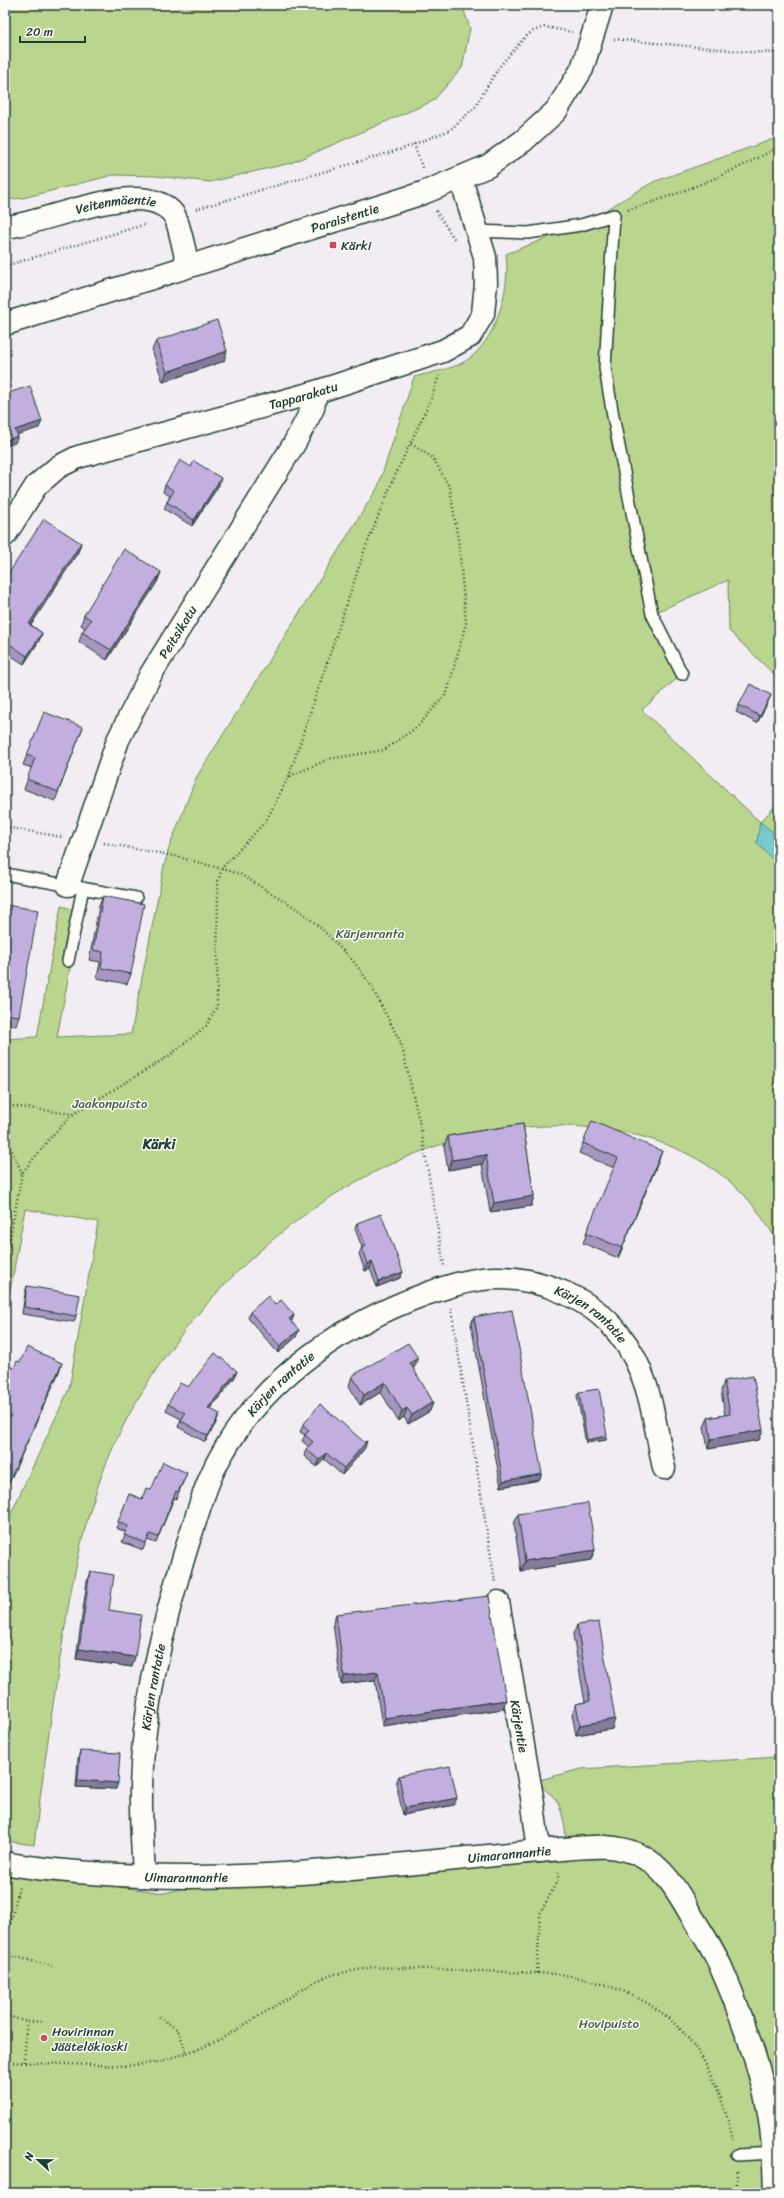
<svg xmlns="http://www.w3.org/2000/svg" width="784" height="2198" font-family="Sriracha,sans-serif">
	<style>
		.green { fill: #bad58d; stroke: #6c8960 }
		.water { fill: #79cacf; stroke: #559291 }
		.lines { fill: none; stroke-linecap: round; stroke-linejoin: round }
		.lane-casing { stroke: #1f3d34; stroke-width: 14 }
		.street-casing { stroke: #1f3d34; stroke-width: 25 }
		.secondary-casing { stroke: #1f3d34; stroke-width: 25 }
		.path { stroke: #1f3d34; stroke-width: 2.5; stroke-dasharray: 1 3; stroke-linecap: butt }
		.lane { stroke: #fdfcf7; stroke-width: 11 }
		.street { stroke: #fdfcf7; stroke-width: 22 }
		.secondary { stroke: #fdfcf7; stroke-width: 22 }
		.wall { fill: #a896c0; stroke: #1f3d34 }
		.shaded-wall { fill: #887a9c; stroke: #1f3d34 }
		.building { fill: #c3afdf; stroke: #1f3d34 }
		.poi-dot { fill: #d1495b; stroke: #fdfcf7; stroke-width: 1.5 }
		.labels { text-anchor: middle; stroke-width: 3; stroke-linejoin: round; paint-order: stroke }
		.street-label { font-size: 13px; fill: #1f3d34; stroke: #fdfcf7 }
		.poi-label { font-size: 13px; fill: #1f3d34; stroke: #fdfcf7; text-anchor: start }
		.park-label { font-size: 13px; fill: #46634a; stroke: #fdfcf7 }
		.neighbourhood-label { font-size: 14px; font-weight: bold; fill: #1f3d34; stroke: #fdfcf7 }
	</style>
	<rect width="100%" height="100%" fill="#f1edf2"/>
	<filter id="ink" filterUnits="userSpaceOnUse"><feTurbulence type="fractalNoise" baseFrequency=".025" numOctaves="2"/><feDisplacementMap in="SourceGraphic" scale="8" xChannelSelector="R" yChannelSelector="G"/><feConvolveMatrix kernelMatrix="1 2 1 2 8 2 1 2 1" color-interpolation-filters="sRGB"/></filter>
	<g filter="url(#ink)">
		<path class="green" d="M5,5h457l8,23 -8,40 -29,33 -142,62 -81,19 -54,-6 -43,-1 -90,23 -18,2z
			M779,137v542l-50,-48 -1,-51 -76,34 30,60 -40,36 118,112 19,-20v35l-19,-15 -3,21 22,23v377c-13,-19 -25,-40 -42,-55 -38,-35 -85,-53 -135,-59 -203,-28 -404,136 -486,312 -31,67 -44,139 -55,211 -10,64 -19,129 -27,193l-29,-4v-315l64,-137 29,-167 -73,-13 -20,110v-280l32,-2 24,-131 20,5 -24,126 74,-3 33,-168 5,-18 27,-70 182,-291 36,-110c14,-4 38,-8 50,-15 32,-18 47,-75 42,-108l74,-29 73,-43z
			M779,1757v436h-774v-321l160,21 18,-5 175,-10 196,-16 14,-4c-1,-16 -3,-40 -10,-55 -5,-10 -16,-11 -18,-23l41,-11z"/>
		<path class="water" d="M760,822l19,15v29l-22,-23z"/>
		<g class="lines">
			<g class="lane-casing">
				<path id="lane" d="M477,231l51,2 53,-8 33,-10 -9,153 8,48 39,198 30,60
					M5,874l131,24
					M68,961l15,-73
					M737,2155l39,-2"/>
			</g>
			<g class="street-casing">
				<g id="street">
					<path id="s1" d="M5,227c39,-2 139,-53 169,-12 5,7 11,40 14,50"/>
					<path id="s2" d="M5,535l31,-49 22,-19 20,-10 238,-65 127,-41 27,-15 13,-22 3,-31 -1,-26 -24,-78"/>
					<path id="s3" d="M68,885l50,-145 33,-66 143,-230 19,-36 3,-16"/>
					<path id="s4" d="M498,1602l34,195 7,54"/>
					<path id="s5" d="M5,1863c29,6 58,8 87,10 157,14 313,-11 470,-24 25,-2 53,-6 77,6 26,12 40,39 54,63 9,15 20,31 27,47 18,41 34,85 45,129 8,32 9,66 10,99"/>
					<path id="s6" d="M144,1876c-1,-24 -3,-49 -3,-74 -1,-83 22,-180 47,-259 10,-30 18,-62 34,-89 43,-77 123,-131 204,-160 23,-8 47,-16 72,-16 44,0 94,21 121,56 31,38 35,87 45,134"/>
				</g>
			</g>
			<g class="secondary-casing">
				<g id="secondary">
					<path id="s7" d="M5,324l418,-131 65,-27 35,-25 33,-30 26,-42 20,-64"/>
				</g>
			</g>
			<path class="path" d="M614,39l136,13 29,1
				M414,144l9,26
				M196,209l206,-60 48,-19 25,-23 24,-40 26,-30 8,-6 12,-4 27,5
				M628,210c52,-16 103,-37 151,-63
				M436,211l19,29
				M5,266l142,-42
				M290,776l39,-17 55,-9 33,-23 30,-34 19,-70 -7,-77 -9,-58 -17,-30 -22,-14
				M5,827l57,10
				M104,843l71,13 65,18 59,36 23,19 33,34 15,21 31,59 20,86 23,137
				M5,1105l67,9
				M5,1136l17,37
				M5,1266l17,-93 30,-37 20,-21 97,-59 37,-30 11,-20 1,-125 4,-13 44,-47 23,-45 76,-227 28,-69 38,-81 8,-23
				M451,1308l44,274
				M5,1947l14,-60
				M5,1954l47,12
				M537,1973l3,-59 18,-35 1,-9
				M5,2015l22,7 16,-1
				M159,2017l19,13 8,21
				M5,2062l122,4 31,-4 43,-14 20,-9 97,-59 17,-6 39,-7 186,7c104,18 149,64 173,166
				M24,2062l3,-40
				M737,2171v22"/>
			<use href="#lane" class="lane"/>
			<use href="#street" class="street"/>
			<use href="#secondary" class="secondary"/>
		</g>
		<path class="wall" d="M156,341l68,20 -61,21 -11,-32z
			M165,485h54l-27,41 -28,-17 3,-7 3,-6 -7,-4z
			M81,543l-3,9 -47,73 11,8 -3,8 -15,23 -19,-12v-73z
			M161,572l-4,10 -50,78 -28,-18 3,-10 3,-4 -4,-3 3,-10z
			M768,702l-11,21 -21,-11 3,-7z
			M83,727l-28,74 -31,-12 8,-21 -9,-3 4,-10z
			M103,896l28,78 -4,10 -30,-6 3,-16 -11,-2 10,-54z
			M5,905l14,111 -3,10 -11,-2z
			M523,1124l11,72 -3,10 -41,6 -8,-48 -34,6 -4,-24 4,-10z
			M583,1143l76,17 -41,98 -35,-15 31,-75 -35,-15z
			M357,1223l43,55 -23,9 -7,-18 -5,2 -6,-17 3,-7 -7,-18z
			M27,1286l49,30 -2,6 -52,-8 3,-21z
			M275,1305l19,10 -3,7 5,15 -18,16 -30,-35 2,-6z
			M474,1317l68,157 -3,6 -38,7 -30,-163z
			M418,1358l-4,10 -1,1 20,33 -3,9 -22,13 -4,-7 -6,4 -17,-29 -21,13 -11,-19 3,-10z
			M235,1377l-25,32 7,12 -12,21 -27,-15 3,-8 -15,-8 2,-7 20,-17z
			M724,1381l39,49 -4,10 -51,9 -4,-22 4,-9 17,-3 -4,-24z
			M579,1392l27,48 -20,3 -9,-47z
			M303,1425l62,23 -23,27 -18,-16 -7,8 -13,-11 2,-7 3,-2 -7,-6 3,-6 -5,-3z
			M187,1473l-11,26 -2,-1 -18,45 -9,-3 -4,10 -21,-8 4,-10 -10,-4 13,-34 13,5 9,-9z
			M518,1514l73,46 -70,11 -7,-47z
			M90,1571l19,39 23,57 -56,-8 11,-78z
			M336,1614l167,95 -121,17 -7,-46 -34,4 -8,-61z
			M577,1625l35,104 -36,6 -4,-21 4,-10 9,-2 -12,-67z
			M80,1751l36,38 -40,-2 2,-29z
			M399,1776l55,29 -51,10 -7,-32z"/>
		<path class="shaded-wall" d="M227,351l-3,10 -61,21 4,-10z
			M42,421l-3,7 -26,8 2,-6z
			M18,436l-3,7 -10,3v-5z
			M221,478l-2,7 -27,41 2,-6z
			M81,543l-3,9 -52,81 3,-9z
			M161,572l-4,10 -50,78 4,-10z
			M42,633l-3,8 -15,23 3,-8z
			M771,695l-3,7 -11,21 3,-7z
			M662,1151l-3,9 -41,98 4,-10z
			M486,1155l-4,9 -34,6 4,-10z
			M534,1196l-3,10 -41,6 4,-9z
			M372,1262l-2,7 -5,2 3,-7z
			M403,1272l-3,6 -23,9 2,-6z
			M294,1315l-2,6 -5,4 2,-6z
			M299,1330l-3,7 -18,16 2,-7z
			M418,1358l-4,10 -8,5 4,-10z
			M62,1363l-3,9 -54,120 1,-3z
			M237,1371l-2,6 -29,37 2,-6z
			M385,1382l-4,10 -21,13 4,-10z
			M433,1402l-3,9 -22,13 4,-9z
			M407,1408l-3,9 -6,4 4,-10z
			M220,1414l-3,7 -12,21 3,-6z
			M763,1430l-4,10 -51,9 3,-10z
			M607,1436l-1,4 -20,3 1,-3z
			M367,1441l-2,7 -23,27 2,-7z
			M326,1453l-2,6 -7,8 2,-7z
			M542,1474l-3,6 -38,7 2,-6z
			M595,1550l-4,10 -70,11 4,-10z
			M79,1649l56,8 -3,10 -56,-8z
			M378,1672l-3,8 -34,4 3,-8z
			M506,1700l-3,9 -121,17 3,-8z
			M615,1719l-3,10 -36,6 4,-10z
			M78,1780l40,3 -2,6 -40,-2z
			M457,1798l-3,7 -51,10 2,-7z"/>
		<path class="building" d="M217,320l10,31 -60,21 -11,-31z
			M30,386l12,35 -27,9 3,6 -13,5v-47z
			M180,460l11,7 3,-6 27,17 -27,42 -27,-18 7,-11 -9,-6z
			M44,519l37,24 -52,81 13,9 -15,23 -22,-15v-62z
			M124,549l37,23 -50,78 -29,-18 9,-12 -7,-5z
			M750,684l21,11 -11,21 -21,-11z
			M44,712l39,15 -25,65 -31,-13 8,-21 -8,-3z
			M103,896l41,8 -13,70 -30,-6 2,-16 -10,-2z
			M5,905l33,5 -19,106 -14,-2z
			M592,1121l70,30 -40,97 -36,-15 32,-75 -35,-15z
			M523,1124l11,72 -40,7 -8,-48 -34,5 -4,-24z
			M381,1214l22,58 -24,9 -7,-19 -4,2 -6,-17 4,-1 -9,-23z
			M27,1286l53,9 -4,21 -52,-9z
			M268,1296l7,9 6,-5 13,15 -5,4 10,11 -19,16 -30,-34z
			M512,1310l30,164 -39,7 -29,-164z
			M408,1343l10,15 -8,5 23,39 -21,13 -5,-7 -5,3 -17,-29 -21,13 -12,-19z
			M27,1347l35,16 -56,126h-1v-102l1,-2h-1v-21l9,4 3,-7 3,1z
			M215,1353l22,18 -29,37 12,6 -12,22 -27,-15 4,-8 -17,-9 12,-21 8,4z
			M753,1376l10,54 -52,9 -3,-21 22,-4 -6,-33z
			M599,1389l8,47 -20,4 -8,-48z
			M320,1404l44,38 3,-1 -23,27 -18,-15 -7,7 -13,-11 7,-7 -8,-7 4,-5 -6,-5z
			M163,1462l24,11 -9,19 -2,-1 -18,46 -8,-3 -4,9 -22,-8 4,-9 -10,-4 11,-28 13,5 4,-11 5,2z
			M588,1503l7,47 -70,11 -7,-47z
			M90,1571l24,4 -5,35 32,5 -6,42 -56,-8z
			M489,1596l17,104 -121,18 -7,-46 -34,4 -8,-62z
			M599,1622l16,97 -35,6 -4,-21 14,-3 -13,-76z
			M80,1751l40,2 -2,30 -40,-3z
			M450,1766l7,32 -52,10 -6,-32z"/>
	</g>
	<g class="poi-dot">
		<rect x="329" y="241" width="8" height="8" rx="2"/>
		<circle cx="44" cy="2038" r="4"/>
	</g>
	<g class="labels">
		<g class="street-label">
			<text dy="5" stroke="none"><textPath href="#s1" startOffset="114">Veitenmäentie</textPath></text>
			<text dy="5" stroke="none"><textPath href="#s7" startOffset="356">Paraistentie</textPath></text>
			<text dy="5" stroke="none"><textPath href="#s2" startOffset="343">Tapparakatu</textPath></text>
			<text dy="5" stroke="none"><textPath href="#s3" startOffset="277">Peitsikatu</textPath></text>
			<text dy="5" stroke="none"><textPath href="#s6" startOffset="875">Kärjen rantatie</textPath></text>
			<text dy="5" stroke="none"><textPath href="#s6" startOffset="526">Kärjen rantatie</textPath></text>
			<text dy="5" stroke="none"><textPath href="#s6" startOffset="190">Kärjen rantatie</textPath></text>
			<text dy="5" stroke="none"><textPath href="#s4" startOffset="126">Kärjentie</textPath></text>
			<text dy="5" stroke="none"><textPath href="#s5" startOffset="506">Uimarannantie</textPath></text>
			<text dy="5" stroke="none"><textPath href="#s5" startOffset="182">Uimarannantie</textPath></text>
		</g>
		<g class="poi-label">
			<text x="341" y="250">Kärki</text>
			<text x="52" y="2036">Hovirinnan<tspan x="52" dy="15">Jäätelökioski</tspan></text>
		</g>
		<g class="park-label">
			<text x="370" y="938">Kärjenranta</text>
			<text x="110" y="1108">Jaakonpuisto</text>
			<text x="609" y="2028">Hovipuisto</text>
		</g>
		<g class="neighbourhood-label">
			<text x="159" y="1149">Kärki</text>
		</g>
	</g>
	<rect width="784" height="2198" fill="none" stroke="#fdfcf7" stroke-width="20"/>
	<rect x="10" y="10" width="764" height="2178" fill="none" stroke="#1f3d34" stroke-width="1.5" filter="url(#ink)"/>
	<g transform="translate(38 2160) rotate(292)" stroke="#fdfcf7" stroke-width="3" paint-order="stroke">
	<path d="M0-3L7 15L0 10L-7 15Z" fill="#1f3d34"/>
	<text y="-6" font-size="11" font-weight="bold" text-anchor="middle" fill="#1f3d34">N</text>
	</g>
	<path d="M20 36v6h65v-6" fill="none" stroke="#1f3d34" stroke-width="2"/>
	<text x="26" y="36" font-size="12" fill="#1f3d34" stroke="#fdfcf7" stroke-width="3" paint-order="stroke">20 m</text>
</svg>
